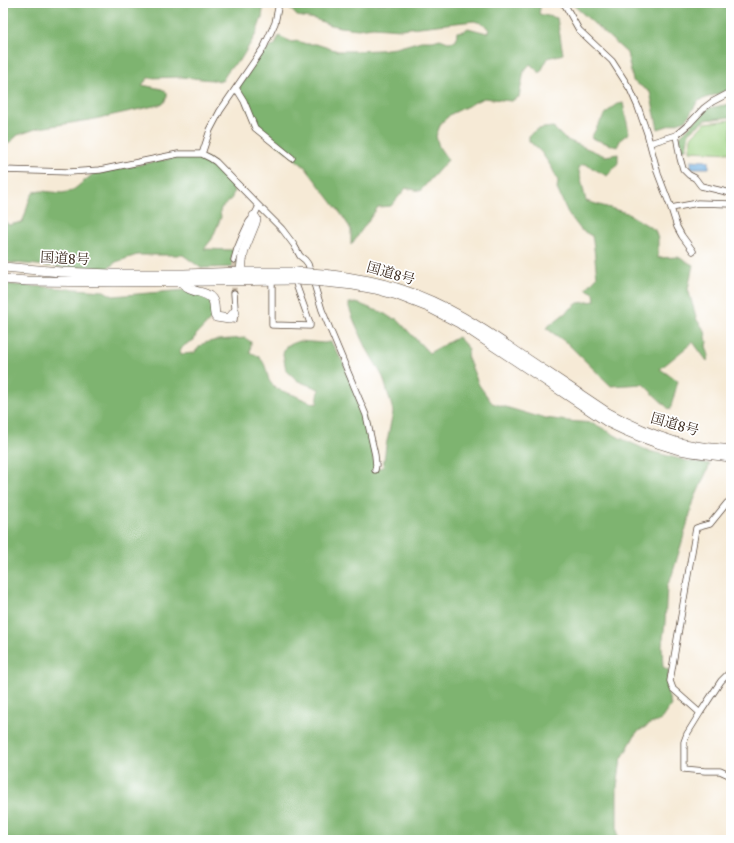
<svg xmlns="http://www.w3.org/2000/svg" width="734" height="843" font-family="'IM FELL Great Primer','Noto Serif JP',serif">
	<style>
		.green { fill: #9ed282; stroke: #6c7e50 }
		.forest { fill: #7eb470; stroke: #5c6f47 }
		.water { fill: #6babde; stroke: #536a7e }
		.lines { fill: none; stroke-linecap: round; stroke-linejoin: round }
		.minor-tunnel { stroke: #d1c4b1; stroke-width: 5.5; stroke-dasharray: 5.5 3; stroke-linecap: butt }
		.minor-casing { stroke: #57473a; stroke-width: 7 }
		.trunk-casing { stroke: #57473a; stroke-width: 10 }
		.minor { stroke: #fff; stroke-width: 5.5 }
		.trunk { stroke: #fff; stroke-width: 9 }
		.trunk-bridge-casing { stroke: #57473a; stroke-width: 10; stroke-linecap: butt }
		.trunk-bridge { stroke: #fff; stroke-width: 9 }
		.labels { text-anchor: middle; stroke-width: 3.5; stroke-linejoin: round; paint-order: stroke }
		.street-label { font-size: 14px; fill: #3b2a1e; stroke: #fff }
	</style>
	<rect width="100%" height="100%" fill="#fff"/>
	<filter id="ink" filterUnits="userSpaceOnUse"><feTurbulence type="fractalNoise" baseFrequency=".025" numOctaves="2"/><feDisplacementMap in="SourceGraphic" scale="8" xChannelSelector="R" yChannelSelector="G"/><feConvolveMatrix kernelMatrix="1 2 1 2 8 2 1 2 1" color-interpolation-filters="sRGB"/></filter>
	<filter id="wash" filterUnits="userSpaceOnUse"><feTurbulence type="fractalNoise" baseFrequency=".012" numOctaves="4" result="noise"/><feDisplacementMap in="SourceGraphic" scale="16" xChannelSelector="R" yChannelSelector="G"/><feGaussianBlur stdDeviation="0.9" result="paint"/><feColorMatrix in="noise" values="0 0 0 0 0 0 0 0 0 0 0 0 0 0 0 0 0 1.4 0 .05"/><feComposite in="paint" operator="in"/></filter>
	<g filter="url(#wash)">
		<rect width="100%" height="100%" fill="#f6ead6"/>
		<path class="green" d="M731,120v33l-41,-2 1,-14 14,-14z"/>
		<path class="forest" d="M3,3h261l-2,14 -6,17 -15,25 -11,9 -8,13 -41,-4 -33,1 -6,7 20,4 5,4v4l-4,7 -73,16 -51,8 -21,7 -15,13z
			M291,3h250l-2,11 18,4 6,36 -15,4 -8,15 -10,-9 -6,7 -5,26 -8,4 -27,-3 -7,3 -7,4 -19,9 -10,9 -5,13 3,11 9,13 -28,31 -14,-3 -15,18 -13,1 -27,38v-15l-2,-4 -8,-12 -36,-47 -48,-39 -19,-41 22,-31 7,-7 8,-4 4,-9 13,6 6,-1 8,3h10l22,7h19l22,-1 17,-2 25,-7h12l7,-2 8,3 8,-1 1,-9 7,-1 4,-3 19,5 2,-3 -5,-6 -10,-3 -73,8 -28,-2 -15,2 -17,-2 -11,-2 -15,-6 -18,-3 -8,-9z
			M571,3h160v86l-33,12 -12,19 -28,9 -8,-37 -17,-11 -6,-28z
			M623,103l6,30 -8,6 -4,8 -26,-9c6,-11 12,-24 23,-32 2,-2 6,-2 9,-3z
			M731,104v13l-26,3 -16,13 -3,16 -4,1 -2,-14 28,-28z
			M553,127l12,12 40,17 13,-2v9l-11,13 -22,-12 -7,3 8,34 41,12 28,17 3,9v19l20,-1 15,8 -5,24 9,31 8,11 2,11 -1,4 3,10 -2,5 -14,-19 -33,27 18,12 -8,29 -27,-26 -32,2 -44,-43 -21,-15 32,-25 17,-2 -1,-8 -8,-4 11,-12c-2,-14 -2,-28 -5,-41l-11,-6 -13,-17 -11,-24 1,-8 -6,-13 -11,-16 -12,-11v-5c6,-8 15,-8 24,-9z
			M198,156l9,2 7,6 17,18 3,9 -3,9 -10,8 -1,4 1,5 -9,22 -8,10 30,1 -3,10 8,3 -1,4 -37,1 -18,-13h-46l-21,7 -11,9 -102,-9v-42l6,5 13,-3c6,-11 4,-20 12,-30l8,-1 20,2 10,-2 21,-17 86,-17z
			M3,284l101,7 9,5 72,-6 8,1 18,11 2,15 -17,18 -2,5 -9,5 -5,5 1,4 13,-1 8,-9 6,-2 10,-2 27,-2 6,4 -1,11c10,1 15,10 17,20 1,2 1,6 3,9 6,8 15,10 24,13 8,4 15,7 23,9l2,-15 -21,-8 -12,-11 -3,-16 3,-8 13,-5 25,2 7,-1 13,22 22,56 9,45 3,3 5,-1 3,-21 7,-34 -1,-5 -9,-30 -15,-26 -14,-30 -5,-14v-4h6l5,1 12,5 10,3 9,6 6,1 12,13 20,21 29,-16 11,12 -2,7 12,29 13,18 47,14 28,4 26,2 27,15 29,13 39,10 22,3 -16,36 -12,42 -10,33 -5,11 -2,37 -3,23 1,21 6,3c-2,14 -3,21 2,35l-11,16 -10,3 -14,9 -15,27 -4,26v41l1,13h-615z"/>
		<path class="water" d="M691,160l18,1v7h-18z"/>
	</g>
	<g filter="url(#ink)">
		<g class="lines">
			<path class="minor-tunnel" d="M234,293v-33"/>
			<g class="minor-casing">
				<path id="minor" d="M562,3l3,2 14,25 33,31 18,28 8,18 9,26 11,41 13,34 6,19 5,9 11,15
					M236,88l8,13 11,27 37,30
					M676,135l4,23 3,11 6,6 6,3 6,8 30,7
					M650,143l26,-8 13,-11 15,-16 8,-6 19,-10
					M202,154l8,-24 10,-19 44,-64 11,-24 4,-20
					M3,170l66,2 31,-2 78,-16h24l8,4 6,4 43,44 23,23 12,16 6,11 5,4 3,4 14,46 44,105 9,40 1,10 -1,5
					M671,208l27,-5 33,1
					M234,260l3,-11 5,-12 7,-15 5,-6 5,-10
					M272,280v45l38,1v-3l-13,-36 -1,-7
					M234,293l1,15 -1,12
					M731,671l-10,10 -21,32 -13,21 -3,8v27l21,2h15l11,5
					M700,713l-27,-24 -3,-8 26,-153 3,-1 11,-3 17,-21 4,-2"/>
			</g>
			<g class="trunk-casing">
				<path id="trunk" d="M3,267l58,5 51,2h72l57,-2h56
					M241,272l1,-11 2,-11 11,-27 1,-4 -2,-3
					M323,274c27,3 54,7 80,16 41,13 79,38 114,62 30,20 61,41 91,61 22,12 44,22 68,29 18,5 37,6 55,8
					M3,279l24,2 87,1 182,-2
					M181,281c2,3 4,6 7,7 8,5 18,3 24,11 4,5 1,13 4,18l13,2 6,-7
					M324,282l29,3 22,4 22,6 31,12 31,16 150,100c22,11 43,19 67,26 18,4 37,6 55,8"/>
			</g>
			<use href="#minor" class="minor"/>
			<use href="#trunk" class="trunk"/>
			<g class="trunk-bridge-casing">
				<path id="trunk-bridge" d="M297,272l26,2
					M296,280l28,2"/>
			</g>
			<use href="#trunk-bridge" class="trunk-bridge"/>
		</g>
	</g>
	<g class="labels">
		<g class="street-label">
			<text transform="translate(65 258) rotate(3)" y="5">国道8号</text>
			<text transform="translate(391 273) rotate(16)" y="5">国道8号</text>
			<text transform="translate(675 424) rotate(16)" y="5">国道8号</text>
		</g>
	</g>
	<rect width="734" height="843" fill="none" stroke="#fff" stroke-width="16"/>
</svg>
